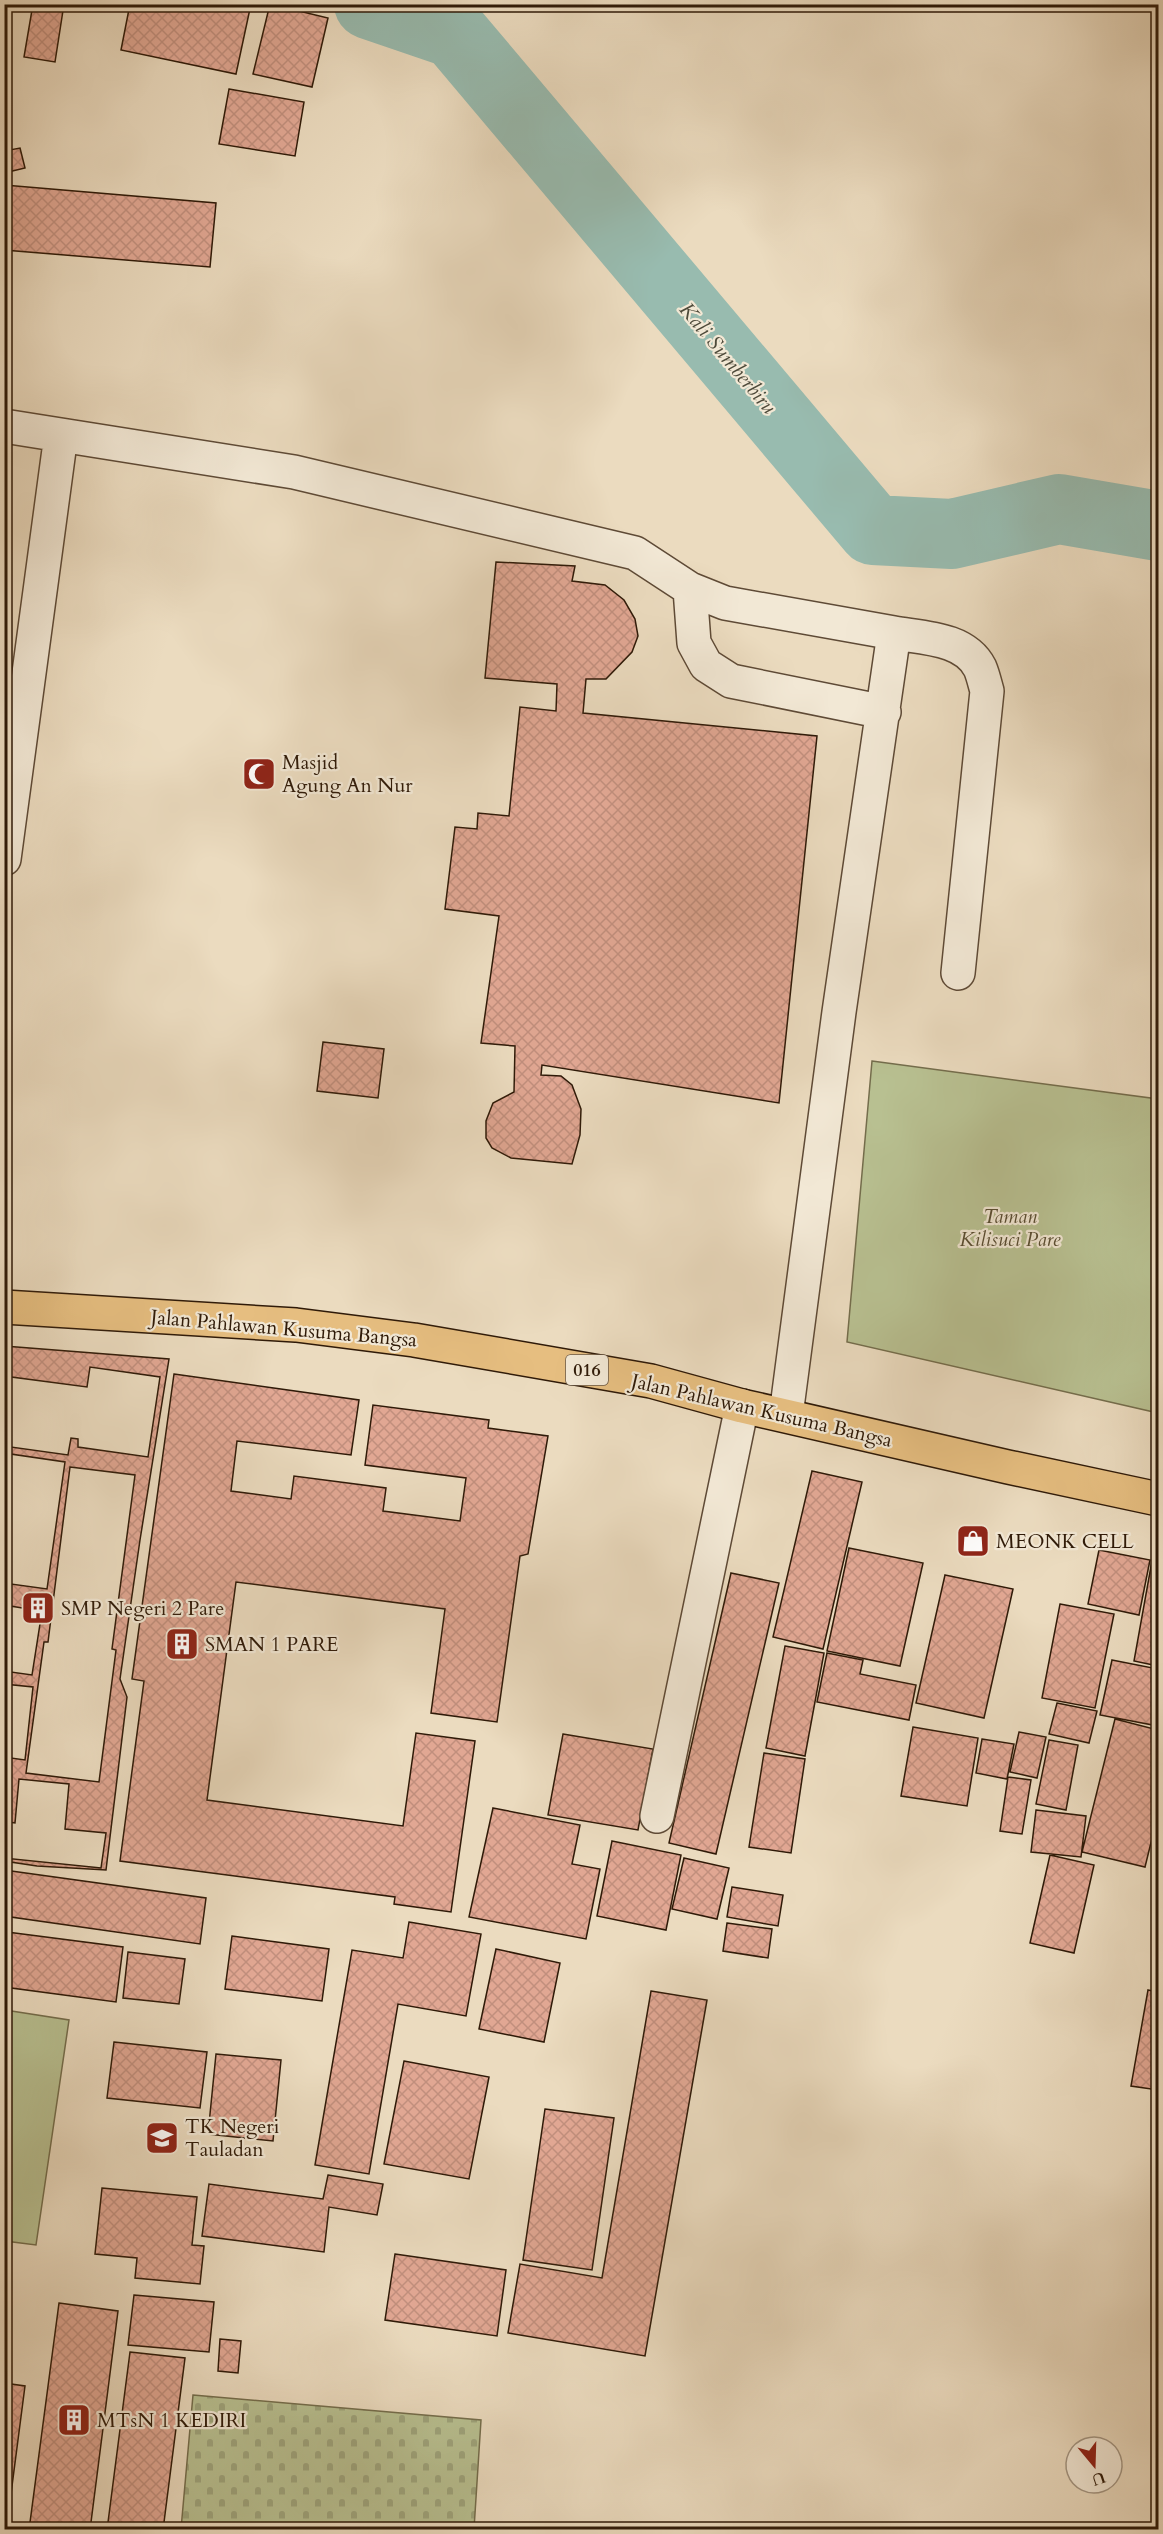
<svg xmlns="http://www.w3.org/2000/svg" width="1163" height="2534" font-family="Cardo,serif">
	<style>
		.green { fill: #b8c091; stroke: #746d4c; stroke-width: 1.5 }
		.cemetery { fill: url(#cemetery-stones); stroke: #746d4c; stroke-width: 1.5 }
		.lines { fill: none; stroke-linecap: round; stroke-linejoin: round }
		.river { stroke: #98bbaf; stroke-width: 70 }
		.building { fill: url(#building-cross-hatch); stroke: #2f1a08; stroke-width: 1.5; fill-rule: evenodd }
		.minor-casing { stroke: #5e4a36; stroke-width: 36 }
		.major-casing { stroke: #2f1a08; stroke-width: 36 }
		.minor { stroke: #f2e8d5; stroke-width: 33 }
		.major { stroke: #e6be80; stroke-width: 33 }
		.labels { text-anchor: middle; stroke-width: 4.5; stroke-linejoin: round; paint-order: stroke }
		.shield { fill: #f2e8d5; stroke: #6a5846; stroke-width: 1.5 }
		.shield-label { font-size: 18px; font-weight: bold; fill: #2f1a08 }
		.poi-label { font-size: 20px; fill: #2f1a08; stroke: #f2e8d5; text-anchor: start }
		.park-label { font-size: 20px; font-style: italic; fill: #584c31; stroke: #f2e8d5 }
		.street-label { font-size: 20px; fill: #2f1a08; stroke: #f2e8d5 }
		.water-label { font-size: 21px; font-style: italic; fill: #4e4a3a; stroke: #f2e8d5 }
	</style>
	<defs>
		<pattern id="cemetery-stones" width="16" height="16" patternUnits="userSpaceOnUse" patternTransform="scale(1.5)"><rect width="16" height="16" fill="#b8c091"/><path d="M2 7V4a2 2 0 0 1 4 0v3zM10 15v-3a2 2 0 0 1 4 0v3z" fill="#9ea47c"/></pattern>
		<pattern id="building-cross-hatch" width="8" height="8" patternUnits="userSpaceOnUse" patternTransform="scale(1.5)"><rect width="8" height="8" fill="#e1a793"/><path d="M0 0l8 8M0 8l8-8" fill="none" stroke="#c18f7d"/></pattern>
	</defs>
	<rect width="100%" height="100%" fill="#ebdbbf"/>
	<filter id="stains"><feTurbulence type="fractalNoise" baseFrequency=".00333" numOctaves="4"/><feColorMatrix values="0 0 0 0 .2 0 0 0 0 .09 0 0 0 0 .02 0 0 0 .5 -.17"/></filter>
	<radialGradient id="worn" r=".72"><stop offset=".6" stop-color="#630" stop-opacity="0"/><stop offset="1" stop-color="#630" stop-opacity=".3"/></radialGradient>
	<path class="green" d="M872,1061l286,38v314l-311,-71z
		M5,2010l64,10 -33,225 -31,-4z"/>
	<path class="cemetery" d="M193,2395l288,25 -7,109h-293z"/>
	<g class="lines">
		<path class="river" d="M369,4l85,29 419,497 79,4 107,-25 99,17"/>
	</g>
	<path class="building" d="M33,4h31l-9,58 -31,-5z
		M130,4h121l-15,70 -115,-24z
		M270,4l58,14 -16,69 -59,-13z
		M229,89l75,13 -9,54 -76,-12z
		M20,148l5,20 -21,5v-22z
		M4,185l212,18 -6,64 -206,-17z
		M496,562l79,4 -3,15 33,4 19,15 11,19 3,17 -6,16 -26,27h-20l-3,34 234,23 -38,367 -237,-38 -1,10 20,1 11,9 9,24 -1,26 -8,29 -61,-6 -19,-10 -6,-10v-17l7,-18 21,-11 1,-46 -34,-3 18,-127 -54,-7 10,-82 22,2 1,-16 31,3 11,-109 36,4 1,-27 -72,-6z
		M323,1042l61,7 -6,49 -61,-7z
		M4,1346l165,13 -29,181 -20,139 7,18 -21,173 -69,-4 -33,-5v-3l97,10 5,-35 -41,-4 4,-45 -50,-5 -4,44 -7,-1 -4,35v-51l5,-27h-5v-22l21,3 8,-73 -29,-3v-13l28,4 10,-64 -38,-6v-22l43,6 18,-127 -61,-9v-7l64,9 3,-17 7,1v8l70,10 12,-80 -70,-10 -3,20 -83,-11zM70,1467l65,8 -23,174 4,1 -17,132 -73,-9 18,-131h4z
		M174,1374l185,26 -8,55 -114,-14 -6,50 60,8 3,-23 92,12 -3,23 77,10 6,-43 -101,-13 8,-60 116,15 -1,8 60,8 -20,118 -8,2 -23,166 -66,-9 14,-104 -209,-27 -29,218 196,26 13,-93 59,8 -24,171 -57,-8 1,-7 -275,-36 24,-180 -12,-2z
		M812,1471l50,11 -39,167 -50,-12z
		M1155,1544l3,1v121l-24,-5z
		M849,1548l74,15 -23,103 -73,-15z
		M1099,1550l51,10 -11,55 -51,-11z
		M731,1573l48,10 -63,271 -47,-11z
		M945,1575l68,14 -29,129 -68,-15z
		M1060,1604l54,10 -19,94 -53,-10z
		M785,1646l39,7 -19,103 -39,-8z
		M827,1653l36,7 -3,14 56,11 -7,35 -92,-18z
		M1112,1660l46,9v57l-58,-11z
		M1057,1703l40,8 -8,32 -40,-9z
		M1115,1719l43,11v84l-13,53 -63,-15z
		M913,1727l65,11 -11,68 -66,-10z
		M1019,1732l27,5 -9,41 -27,-6z
		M563,1734l90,15 -15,81 -90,-15z
		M982,1739l32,5 -7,35 -31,-6z
		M1049,1740l29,5 -12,65 -30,-6z
		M764,1753l41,6 -14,94 -42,-6z
		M1008,1777l23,3 -9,54 -22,-3z
		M493,1808l87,17 -8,39 28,5 -14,70 -117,-22z
		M1036,1810l50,6 -5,41 -50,-5z
		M612,1841l69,14 -15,75 -69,-14z
		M1050,1855l44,10 -20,88 -44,-10z
		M684,1858l45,10 -12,51 -45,-10z
		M4,1870l202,28 -6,46 -196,-28z
		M732,1887l51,8 -5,31 -51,-9z
		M409,1922l72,12 -15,82 -68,-12 -29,170 -54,-9 37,-215 51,8z
		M727,1923l45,6 -4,29 -45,-7z
		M7,1932l116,15 -7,55 -112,-15z
		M232,1936l97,13 -7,52 -97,-12z
		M496,1949l64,14 -16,79 -65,-13z
		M128,1952l57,7 -6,45 -56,-6z
		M1158,1965v22h-3z
		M1148,1990l10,2v98l-27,-4z
		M651,1991l56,9 -62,356 -137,-23 12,-69 82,14z
		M114,2042l93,10 -7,56 -93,-10z
		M216,2054l65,6 -8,81 -65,-7z
		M404,2061l85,16 -20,102 -85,-15z
		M545,2109l69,9 -22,152 -69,-10z
		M328,2175l55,9 -6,31 -48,-8 -5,45 -122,-16 7,-52 114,15z
		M102,2188l95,9 -5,48 12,1 -4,38 -65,-6 2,-20 -42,-4z
		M395,2254l111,16 -9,66 -112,-16z
		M134,2295l80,7 -5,50 -81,-7z
		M59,2303l59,8 -28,219h-61z
		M220,2339l21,2 -3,32 -20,-2z
		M130,2352l55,6 -22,172h-56z
		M4,2383l21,3 -16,123 -5,-1z"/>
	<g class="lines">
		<g class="minor-casing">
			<path id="minor" d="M4,426l290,46 341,81 55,36 35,14 169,30 -55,379 -53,403
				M690,589l4,54 12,22 25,16 153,31
				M894,633c29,5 71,5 86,35 3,7 5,16 7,23l-29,282
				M4,859l57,-424
				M657,1816l85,-410"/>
		</g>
		<g class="major-casing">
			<path id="major" d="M4,1307l292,18 118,15 237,41 91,25 266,61 150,32"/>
		</g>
		<use href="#minor" class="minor"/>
		<use href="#major" class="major"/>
	</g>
	<defs>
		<g id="mosque-square" transform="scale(1.725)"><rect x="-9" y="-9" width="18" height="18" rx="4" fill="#8f2418" stroke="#f2e8d5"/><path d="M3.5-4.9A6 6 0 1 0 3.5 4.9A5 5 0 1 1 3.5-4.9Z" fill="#fff"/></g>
		<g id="shop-square" transform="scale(1.725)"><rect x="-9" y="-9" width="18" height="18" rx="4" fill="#8f2418" stroke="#f2e8d5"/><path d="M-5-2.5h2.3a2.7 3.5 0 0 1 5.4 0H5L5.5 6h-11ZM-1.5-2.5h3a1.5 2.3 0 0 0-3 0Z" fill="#fff"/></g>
		<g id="building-square" transform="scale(1.725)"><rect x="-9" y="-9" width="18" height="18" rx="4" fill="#8f2418" stroke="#f2e8d5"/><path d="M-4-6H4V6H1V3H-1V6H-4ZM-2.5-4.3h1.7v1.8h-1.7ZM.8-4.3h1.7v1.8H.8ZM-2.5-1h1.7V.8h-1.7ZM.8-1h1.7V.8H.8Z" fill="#fff"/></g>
		<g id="school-square" transform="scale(1.725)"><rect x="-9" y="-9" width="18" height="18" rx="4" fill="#8f2418" stroke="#f2e8d5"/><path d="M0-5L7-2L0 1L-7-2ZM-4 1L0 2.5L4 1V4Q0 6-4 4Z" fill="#fff"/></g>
	</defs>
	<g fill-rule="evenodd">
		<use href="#mosque-square" x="259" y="774"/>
		<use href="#shop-square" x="973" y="1541"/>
		<use href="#building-square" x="38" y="1608"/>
		<use href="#building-square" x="182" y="1644"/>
		<use href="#school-square" x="162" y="2138"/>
		<use href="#building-square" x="74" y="2420"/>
	</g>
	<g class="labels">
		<rect class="shield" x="566" y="1355" width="42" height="30" rx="4.5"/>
		<g class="shield-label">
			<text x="587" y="1376">016</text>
		</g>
		<g class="poi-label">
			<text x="282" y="769">Masjid<tspan x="282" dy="23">Agung An Nur</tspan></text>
			<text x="996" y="1548">MEONK CELL</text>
			<text x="61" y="1615">SMP Negeri 2 Pare</text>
			<text x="205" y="1651">SMAN 1 PARE</text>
			<text x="185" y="2133">TK Negeri<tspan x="185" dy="23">Tauladan</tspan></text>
			<text x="97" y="2427">MTsN 1 KEDIRI</text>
		</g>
		<g class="park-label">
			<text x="1010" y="1223">Taman<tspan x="1010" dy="23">Kilisuci Pare</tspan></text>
		</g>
		<g class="street-label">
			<text transform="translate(284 1328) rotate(5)" y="7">Jalan Pahlawan Kusuma Bangsa</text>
			<text transform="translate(762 1410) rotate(13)" y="7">Jalan Pahlawan Kusuma Bangsa</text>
		</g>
		<g class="water-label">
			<text transform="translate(728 358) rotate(50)" y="7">Kali Sumberbiru</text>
		</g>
	</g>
	<rect width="1163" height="2534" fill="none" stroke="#ebdbbf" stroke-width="24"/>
	<rect x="6" y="6" width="1151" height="2522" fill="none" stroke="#2f1a08" stroke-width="3"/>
	<rect x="12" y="12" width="1139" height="2510" fill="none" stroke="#2f1a08" stroke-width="1.5"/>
	<g transform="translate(1094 2465) rotate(161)"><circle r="28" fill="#f2e8d5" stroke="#a49683" stroke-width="1.5"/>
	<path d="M0-4.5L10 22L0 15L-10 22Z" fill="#8f2418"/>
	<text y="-9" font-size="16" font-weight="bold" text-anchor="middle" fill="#2f1a08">U</text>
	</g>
	<rect width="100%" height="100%" filter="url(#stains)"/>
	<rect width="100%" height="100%" fill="url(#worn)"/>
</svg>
